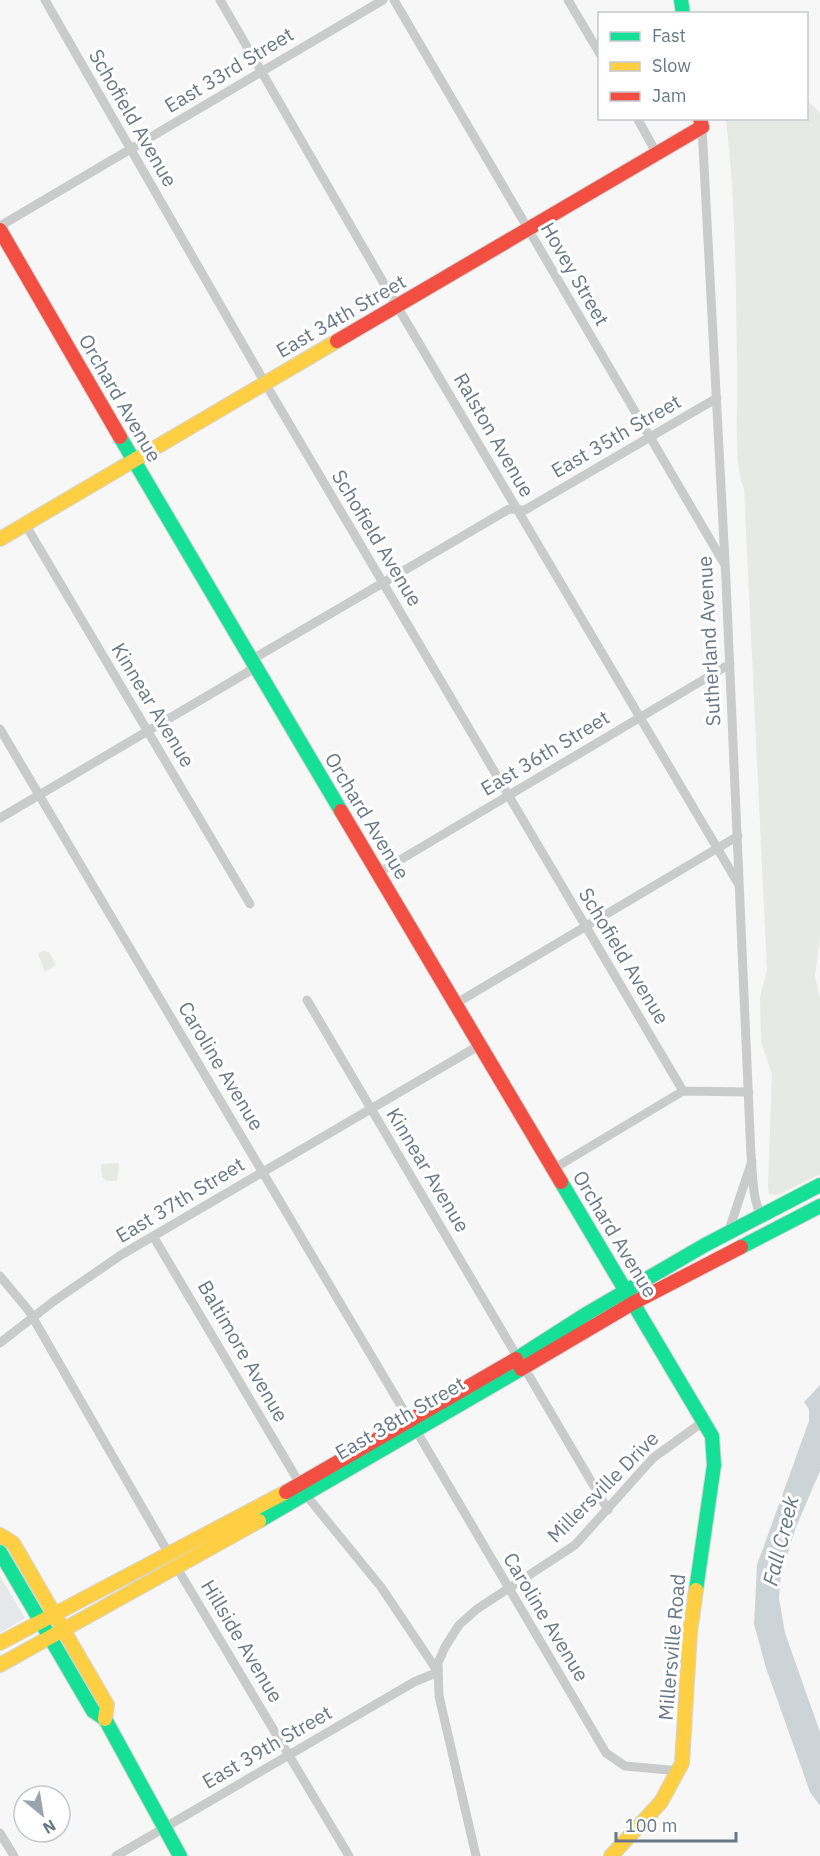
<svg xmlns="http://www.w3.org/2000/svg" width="820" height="1856" font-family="'IBM Plex Sans',sans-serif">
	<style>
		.built { fill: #e6e7e8 }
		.green { fill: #e6e9e4 }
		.water { fill: #cdd4d8 }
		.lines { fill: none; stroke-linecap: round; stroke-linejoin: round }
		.fast-casing { stroke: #d4d5d6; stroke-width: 16 }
		.slow-casing { stroke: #d4d5d6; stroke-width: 16 }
		.jam-casing { stroke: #d4d5d6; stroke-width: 16 }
		.street { stroke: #cacccc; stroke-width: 9 }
		.fast { stroke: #16e098; stroke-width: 14 }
		.slow { stroke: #ffcf43; stroke-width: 14 }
		.jam { stroke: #f24e42; stroke-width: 14 }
		.labels { text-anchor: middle; stroke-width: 6; stroke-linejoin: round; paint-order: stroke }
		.street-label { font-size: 20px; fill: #687886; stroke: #fff }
		.water-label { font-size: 21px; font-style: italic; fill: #647881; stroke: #fff }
	</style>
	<rect width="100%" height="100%" fill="#f7f7f7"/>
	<path class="built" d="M0,1576l25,42 -25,15z"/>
	<path class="green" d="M807,100l13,13v825l-5,37 5,24v175l-42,21 -9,-1 -1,-7 4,-113 -11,-32 -1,-44 7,-28 -23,-482c-11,-23 -6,-85 -7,-113 -1,-86 -1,-171 -11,-256l80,-1z
		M43,951l6,1 7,13 -11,7 -7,-18z
		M119,1163l-2,18h-11l-4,-4 -1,-13z"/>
	<path class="water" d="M820,1385v86l-24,56 -15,47 -2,24 6,35 35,99v74l-10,-14 -44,-124 -12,-44 3,-59 52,-144v-12l-5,-7z"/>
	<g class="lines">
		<g class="fast-casing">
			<path id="fast" d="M681,0l2,14
				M120,437l221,374
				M561,1182l151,254 2,29 -18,125
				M741,1247l79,-41
				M516,1359l72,-46 117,-68 115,-60
				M259,1521l262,-152
				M0,1552l93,159 12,8 75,137"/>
		</g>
		<g class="slow-casing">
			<path id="slow" d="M0,539l337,-198
				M0,1535l13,8 94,162 -2,14
				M0,1643l286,-151
				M0,1665l259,-144
				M611,1856l50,-54 21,-39 8,-131 6,-42"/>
		</g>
		<g class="jam-casing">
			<path id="jam" d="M0,230l120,207
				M337,341l365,-214 -2,-9
				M341,811l220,371
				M521,1369l112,-66 108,-56
				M286,1492l230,-133"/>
		</g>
		<path class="street" d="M45,0l220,383 418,708
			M220,0l177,306 342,579
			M394,0l331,565
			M568,0l32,54
			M637,118l20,36
			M702,127l24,454 25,575c2,19 1,45 11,60
			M0,226l383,-226
			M25,524l225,380
			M253,662l5,-6 251,-147 16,1 192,-112
			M0,729l410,692
			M0,818l248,-146 6,-8
			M378,873l352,-209
			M307,1000l211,358
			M455,1004l283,-168
			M553,1169l130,-78 66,1
			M728,1233l24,-72
			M153,1236l147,248
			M0,1276l29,35 140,243
			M0,1343l54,-42 67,-46 359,-210
			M525,1369l83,141
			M417,1432l189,321 19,13 55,5
			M177,1568l172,288
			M0,1833l14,23
			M116,1856l298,-174 24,-10 -57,-85 -75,-92
			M476,1856l-37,-160 -1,-33 7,-16 14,-22 18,-16 98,-64 78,-87 51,-37"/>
		<use href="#fast" class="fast"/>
		<use href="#slow" class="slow"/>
		<use href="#jam" class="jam"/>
	</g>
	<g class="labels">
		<g class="street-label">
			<text transform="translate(229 70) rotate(-31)" y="7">East 33rd Street</text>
			<text transform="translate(133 118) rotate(60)" y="7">Schofield Avenue</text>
			<text transform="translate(575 274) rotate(60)" y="7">Hovey Street</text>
			<text transform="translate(341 316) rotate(-30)" y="7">East 34th Street</text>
			<text transform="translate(120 398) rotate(60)" y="7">Orchard Avenue</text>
			<text transform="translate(494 435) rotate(60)" y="7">Ralston Avenue</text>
			<text transform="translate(616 436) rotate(-30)" y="7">East 35th Street</text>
			<text transform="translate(377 538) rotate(59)" y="7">Schofield Avenue</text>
			<text transform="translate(709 641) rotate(-93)" y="7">Sutherland Avenue</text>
			<text transform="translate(153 705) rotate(59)" y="7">Kinnear Avenue</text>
			<text transform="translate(545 753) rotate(-31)" y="7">East 36th Street</text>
			<text transform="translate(367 816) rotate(59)" y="7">Orchard Avenue</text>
			<text transform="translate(624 956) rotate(59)" y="7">Schofield Avenue</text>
			<text transform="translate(221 1066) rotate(59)" y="7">Caroline Avenue</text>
			<text transform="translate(428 1170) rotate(59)" y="7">Kinnear Avenue</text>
			<text transform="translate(180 1200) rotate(-31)" y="7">East 37th Street</text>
			<text transform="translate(615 1234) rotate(59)" y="7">Orchard Avenue</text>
			<text transform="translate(243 1351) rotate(60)" y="7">Baltimore Avenue</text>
			<text transform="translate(400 1418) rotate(-30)" y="7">East 38th Street</text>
			<text transform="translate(603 1487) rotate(-45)" y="7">Millersville Drive</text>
			<text transform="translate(546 1617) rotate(59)" y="7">Caroline Avenue</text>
			<text transform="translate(242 1641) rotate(59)" y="7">Hillside Avenue</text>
			<text transform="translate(672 1647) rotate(-85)" y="7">Millersville Road</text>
			<text transform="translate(267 1747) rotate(-30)" y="7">East 39th Street</text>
		</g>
		<g class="water-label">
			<text transform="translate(781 1541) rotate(-76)" y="7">Fall Creek</text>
		</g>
	</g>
	<rect x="598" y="12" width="210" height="108" fill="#ffffff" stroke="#c3c9cf" stroke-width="1.5"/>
	<rect x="610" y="32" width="30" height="9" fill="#16e098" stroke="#c3c9cf" stroke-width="1.5"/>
	<text x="652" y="42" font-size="18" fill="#687886">Fast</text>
	<rect x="610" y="62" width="30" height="9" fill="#ffcf43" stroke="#c3c9cf" stroke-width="1.5"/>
	<text x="652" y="72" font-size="18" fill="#687886">Slow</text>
	<rect x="610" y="92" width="30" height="9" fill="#f24e42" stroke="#c3c9cf" stroke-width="1.5"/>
	<text x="652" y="102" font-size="18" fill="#687886">Jam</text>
	<g transform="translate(42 1814) rotate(150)"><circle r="28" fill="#ffffff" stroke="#c3c9cf" stroke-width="1.5"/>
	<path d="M0-4.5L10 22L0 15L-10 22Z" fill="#9aa4ae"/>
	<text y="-9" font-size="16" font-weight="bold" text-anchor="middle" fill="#687886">N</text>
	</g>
	<path d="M616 1832v9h120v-9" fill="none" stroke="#687886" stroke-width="3"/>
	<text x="625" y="1832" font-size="18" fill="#687886" stroke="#ffffff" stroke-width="4.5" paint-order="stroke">100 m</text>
</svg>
